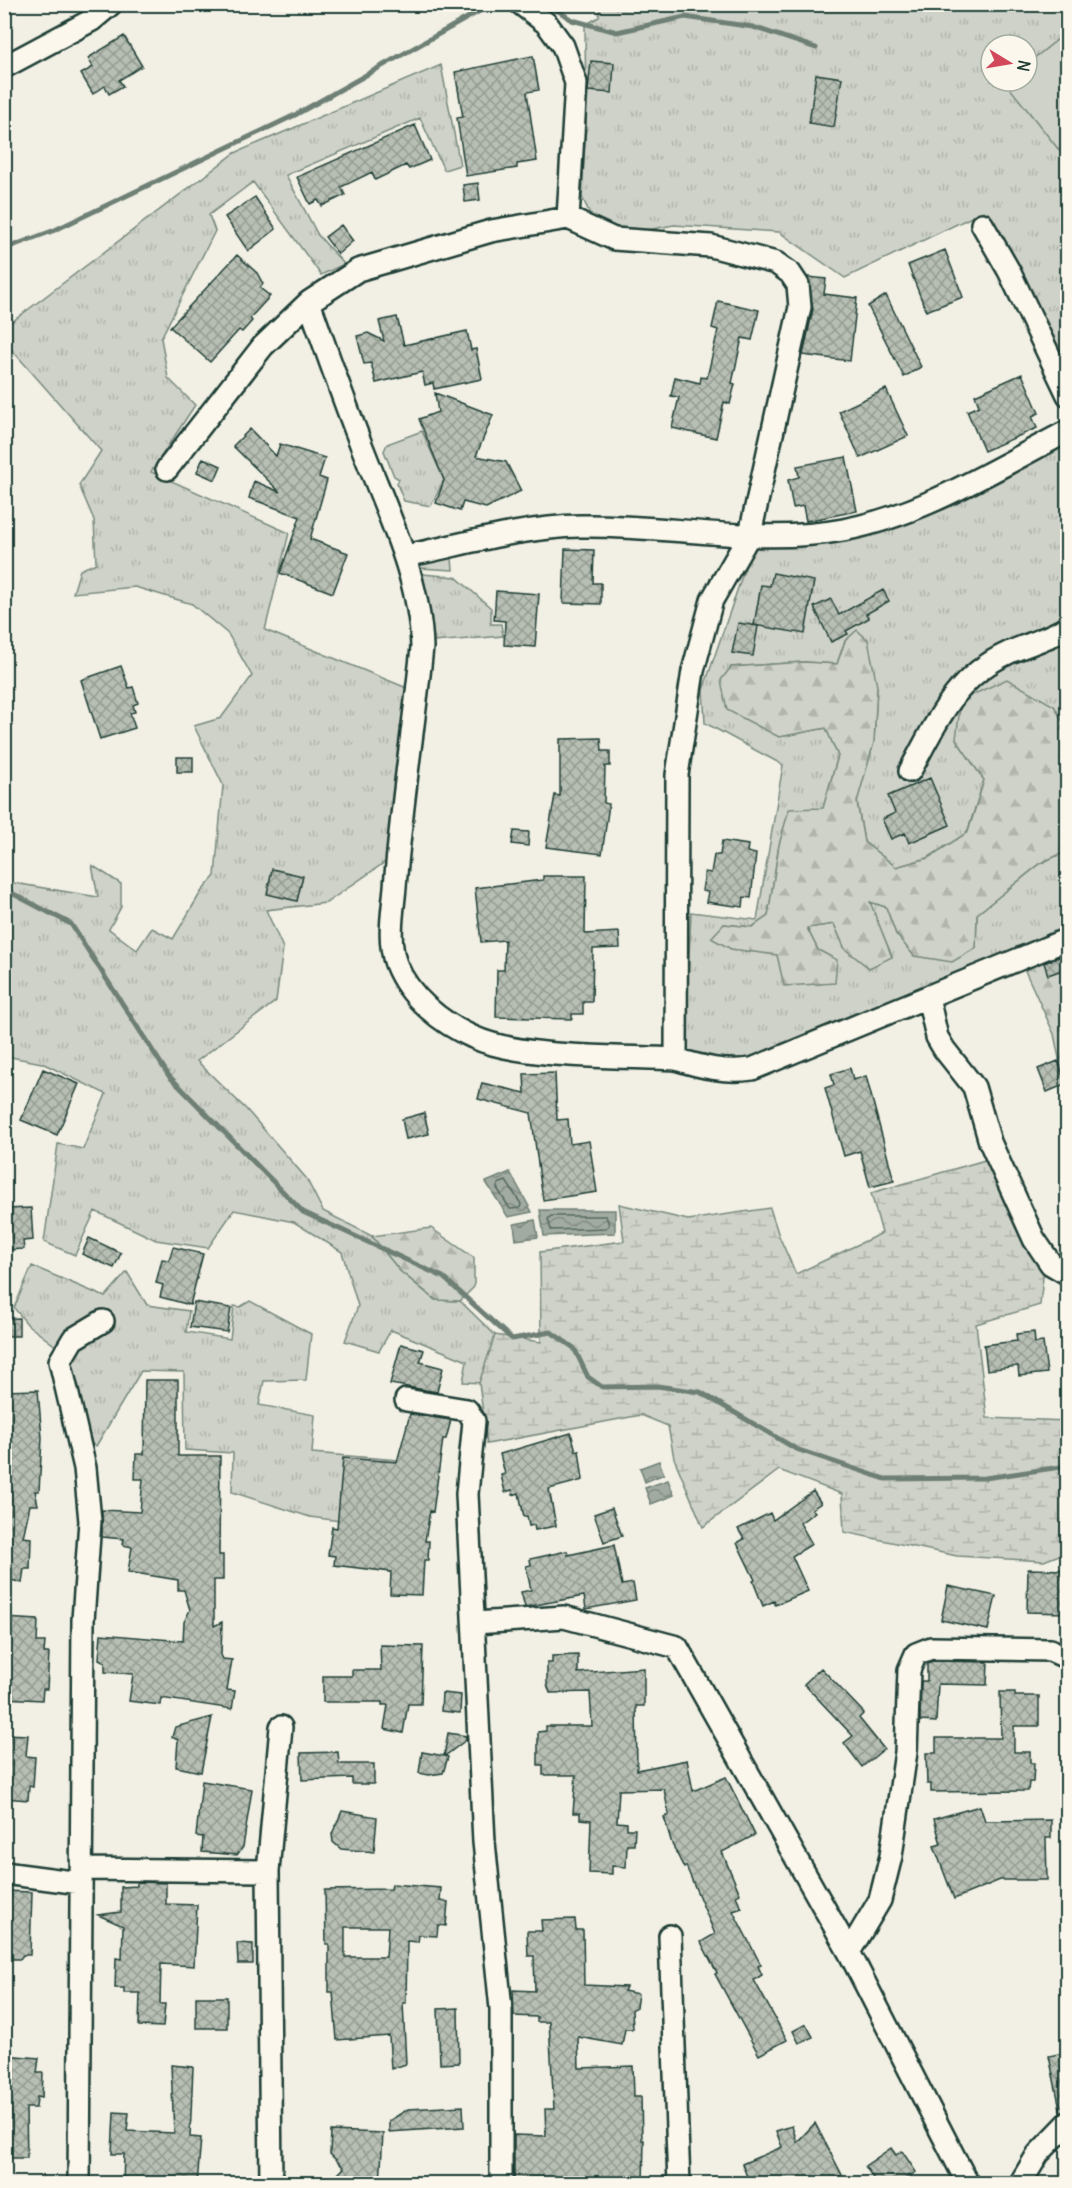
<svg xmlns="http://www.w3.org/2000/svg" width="1072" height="2188" font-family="Delius,sans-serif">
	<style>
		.grass { fill: url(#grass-tufts); stroke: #77887e; stroke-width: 1.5 }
		.forest { fill: url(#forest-firs); stroke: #77887e; stroke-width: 1.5 }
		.wetland { fill: url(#wetland-marsh); stroke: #77887e; stroke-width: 1.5 }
		.park { fill: #cfd2c8; stroke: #77887e; stroke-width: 1.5 }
		.water { fill: url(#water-waves); stroke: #6e7f75; stroke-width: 1.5 }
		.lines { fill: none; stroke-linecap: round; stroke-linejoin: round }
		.shore { stroke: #536960; stroke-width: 1.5 }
		.stream { stroke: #6e7f75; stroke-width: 5 }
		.building { fill: url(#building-cross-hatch); stroke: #1f3d34; stroke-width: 1.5; fill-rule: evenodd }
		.street-casing { stroke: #1f3d34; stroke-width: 26 }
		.street { stroke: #fbf7ec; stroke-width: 21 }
	</style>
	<defs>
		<pattern id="grass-tufts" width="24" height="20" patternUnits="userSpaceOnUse" patternTransform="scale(1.5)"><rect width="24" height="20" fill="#cfd2c8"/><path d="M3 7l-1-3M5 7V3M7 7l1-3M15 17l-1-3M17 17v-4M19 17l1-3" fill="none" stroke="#b1b5ac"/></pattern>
		<pattern id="forest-firs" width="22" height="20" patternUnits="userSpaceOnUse" patternTransform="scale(1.5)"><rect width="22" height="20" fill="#cfd2c8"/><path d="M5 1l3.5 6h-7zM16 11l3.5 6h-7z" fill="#b1b5ac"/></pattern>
		<pattern id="wetland-marsh" width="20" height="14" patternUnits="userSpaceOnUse" patternTransform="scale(1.5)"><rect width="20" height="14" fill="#cfd2c8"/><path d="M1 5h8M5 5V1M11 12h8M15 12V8" fill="none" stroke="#b1b5ac"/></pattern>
		<pattern id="water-waves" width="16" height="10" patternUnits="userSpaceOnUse" patternTransform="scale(1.5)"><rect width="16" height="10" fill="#a2aba1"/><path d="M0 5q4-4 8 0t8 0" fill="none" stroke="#838c84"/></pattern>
		<pattern id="building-cross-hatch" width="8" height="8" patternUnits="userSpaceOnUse" patternTransform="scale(1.5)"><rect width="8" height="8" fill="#b7beb3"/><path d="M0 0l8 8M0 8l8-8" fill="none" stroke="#949c92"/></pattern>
	</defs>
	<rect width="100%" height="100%" fill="#f2f0e5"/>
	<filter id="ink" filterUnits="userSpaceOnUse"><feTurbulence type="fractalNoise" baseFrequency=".0167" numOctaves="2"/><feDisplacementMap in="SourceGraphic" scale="12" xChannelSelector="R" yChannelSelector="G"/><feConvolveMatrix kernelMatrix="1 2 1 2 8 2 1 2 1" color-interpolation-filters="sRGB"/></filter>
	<g filter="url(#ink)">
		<path class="grass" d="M600,5h467v27l-40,32v-19h-36v36h15l61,79v203l-83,-152 -139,67 -66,-46 -105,-7 -44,8 -35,-9 -13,-27 4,-75 -1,-97 14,-8z
			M441,65l19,100 -16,5 -24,-52 -134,57 32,60 26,29 -23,11 -68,-93 -44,33 6,16 -54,107 7,40 27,27 -44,67 138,61 -24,97 142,58 -19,172 -62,43 -60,7 17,38 -7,53 -79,60 49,48 60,69 17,33 49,25 28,35 35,29 25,1 35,34 -13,48 -19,-1 4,-21 -76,-31 -12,21 -34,-10 13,-35 -16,-54 -48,-30 -60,-12 -26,38 -52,-8 -61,-29 -20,44 -31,-13 14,-98 25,5 23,-55 -64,-31 -37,-7 -1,-180 4,6 90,15 -6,-32 29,19v23l-12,22 28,21 15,-22 21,11 28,-47 14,-16 8,-91 -29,-59 27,-8 31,-42 -24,-42 -36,-30 -57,-17 -62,6 7,-23 16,-7 -2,-43 -15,-35 22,-34 -96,-109v-15l230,-174z
			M422,431l22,49 -13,26 -27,-5 -7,-17 2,-5 -5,-3 -10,-25 3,-7z
			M1067,442v287l-13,-23 -98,33 28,41 -17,53 -39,25 -32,9 -32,-25 -7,-41 17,-59 3,-55 -32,-46 -8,23 -33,-2 -73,5 48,70 47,-9 12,28 -15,52 -44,37 -11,71 -16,11 -28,-3 7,25 105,11 -18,-10 -11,-22 27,-4 11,25 47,7 -23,-54 17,5 10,27 80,14 1,-34 64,-51 26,-12v77l-310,129 -35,6 -29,-6 -8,-11 6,-134 66,8 26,-155 -78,-42 -2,-33 49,-143 83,-6z
			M452,558l1,12 -34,-2 -2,-6z
			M423,574l33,3 35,31v16h10l2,12 -69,6z
			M32,1266l73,31 22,-25 20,33 42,6 -3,21 44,7 4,-33 6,1 10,-6 61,33 -5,46 -42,1 -5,24 56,10 -3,38 86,7 -12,67 -76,-10 -78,-25 1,-39 -48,-3 -1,-78 -43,-1 -45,75 -11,-5 -15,-84 -42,-32 -14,-17z"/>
		<path class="forest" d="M857,630l11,10 9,46 -3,56 -17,60 7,40 32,25 32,-9 40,-26 16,-52 -28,-41 5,-39 46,-21 47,27 13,23v122l-26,12 -64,51 -1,34 -24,14 -38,-6 -18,-22 -10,-27 -16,-5 22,55 -23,11 -24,-19 -11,-25 -27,4 11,22 19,10 -2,23 -51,3 -7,-31 -46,-6 -20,-11 13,-14 28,3 16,-11 11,-71 10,-36 34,-1 15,-52 -12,-28 -47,9 -52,-27 -6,-30 10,-13 73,-5 33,2 8,-23z
			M1067,944v153l-13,-63 -33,-72z
			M431,1228l43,30v29l-14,14 -24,-1 -36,-29 -28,-35z"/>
		<path class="wetland" d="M992,1158l52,110 -4,37 -64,19 11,94 80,3v131l-23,9 -87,-5 -113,-24 -2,-38 -63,-24 -76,57 -29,-69 -6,-32 -27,-11 -154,29 -8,-61 16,-48 46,7 -1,-90 84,-11 -5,-37 69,16 82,-12 9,28 17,38 86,-41 -11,-40z"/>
		<path class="park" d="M1067,32v128l-62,-78 22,-1v-17z"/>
		<path class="water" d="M510,1172l22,40 -24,5 -22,-35z
			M540,1210h75v23l-71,3z
			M535,1220l3,17 -22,3 -2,-16z
			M659,1461l5,13 -19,8 -5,-14z
			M668,1480l6,15 -23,9 -6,-16z"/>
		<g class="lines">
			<path class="shore" d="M506,1181l15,23 -1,4 -10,1 -13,-21 1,-4z
				M551,1216h55l3,9 -3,3 -55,2 -3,-11z"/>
			<path class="stream" d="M548,4l24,16 45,12 68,-15 68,10 63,21
				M4,249l51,-19 240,-115 197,-111
				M4,889l67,35 98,152 134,136 140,65 69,62 39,-7 23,16 14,29 14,10 55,-1 43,6 96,57 89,30 100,-1 83,-12"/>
		</g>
		<path class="building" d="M124,36l18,30 -23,14 4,6 -14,8 -4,-8 -12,8 -12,-20 12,-7 -5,-9z
			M533,56l6,34 -12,2 10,69 -20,3v4l-51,8 -9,-58 6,-1 -8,-45z
			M591,61l23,2 -2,30 -24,-2z
			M816,74l26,4 -8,49 -25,-4z
			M415,125l15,35 -21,9 -3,-4 -31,15 -3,-8 -31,15 4,8 -23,11 -4,-6 -8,4 -13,-27z
			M478,183l2,17 -15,2 -2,-17z
			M255,197l21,32 -28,22 -23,-34z
			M341,225l12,16 -15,13 -13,-17z
			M945,250l18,47 -37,14 -18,-46z
			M237,255l20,18 6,11 -3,4 10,8 -20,22 2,3 -10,11 -3,-2 -29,32 -40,-35z
			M808,277l18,2 -2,15 33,4 -7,63 -47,-6 10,-46z
			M886,295l35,72 -17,10 -36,-71z
			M718,301l41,9 -7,30 -10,-2 -10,45 3,1 -5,20 -6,-2 -8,36 -44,-10 7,-31 -8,-1 4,-19 25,6 1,-6 6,1 11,-48 -6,-2z
			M397,317l7,28 63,-14 4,19 5,-1 6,30 -48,10 -1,-6 -8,2 -3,-13 -46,11 -5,-20 -7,1 -7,-28 11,-3 16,8 -5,-20z
			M1022,374l17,39 -7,3 5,12 -53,23 -17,-40 12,-5 -4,-11z
			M886,389l22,47 -48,22 -21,-47z
			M435,393l58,22 -17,41 30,6 15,29 -35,17 -23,-6 -3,9 -24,-8 8,-23 -25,-61 19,-7z
			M250,429l26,27 4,-12 45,14 -6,19 8,3 -17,59 38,14 -15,40 -53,-20 20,-56 -51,-19 5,-17 26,11 -47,-46z
			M846,457l11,54 -51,10 -3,-15 -10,2 -5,-28 11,-3 -2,-11z
			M203,458l18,8 -6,14 -18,-8z
			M565,549l29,1 -1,33h8v21l-38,-1z
			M773,573l41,8 -9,53 -51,-9 7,-40 9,1z
			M883,590l6,11 -23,13 3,4 -23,13 2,3 -17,8 -17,-35 17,-8 8,16z
			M496,591l43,3 -4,53 -31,-2 1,-24 -11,-1z
			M738,623l20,3 -5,30 -21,-3z
			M121,666l8,22 4,-1 5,16 -5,2 2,7 -5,1 5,15 -35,11 -19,-59z
			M601,738l1,13h8v15h-5l-1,37 5,1 -7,50 -56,-7 9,-52 5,1v-57z
			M177,757h16v15h-16z
			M930,778l20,47 -41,18 -4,-10 -14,6 -9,-20 13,-6 -7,-17z
			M514,831l15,1 -1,14 -16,-2z
			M722,841l26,4 -1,7 9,2 -5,44 -7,-1 -1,10 -37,-5 2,-10 -6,-1 3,-19 6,1 3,-18h6z
			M272,869l31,7 -6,25 -30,-7z
			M543,876h43l-1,58 34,-2 1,16 -27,1 -1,53h-9v12h-11v5l-76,-2 1,-47h7l1,-30 -24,2 -6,-54 68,-8z
			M1068,953v15l-20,7 -4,-12z
			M1058,1061l8,23 -19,8 -9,-23z
			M850,1068l3,12 13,-4 28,105 -24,6 -10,-36 -16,5 -19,-68 9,-3 -3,-11z
			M43,1069l36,15 -22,51 -36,-15z
			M555,1073l2,47 11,-1 2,25 19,-3 8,51 -54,8 -12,-87 -53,-14 4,-16 43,10 -1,-19z
			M424,1113l5,21 -23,5 -4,-20z
			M31,1208l2,32 -10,1 1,8 -20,1v-41z
			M89,1238l32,15 -7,15 -32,-14z
			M173,1247l30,7 -13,51 -30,-8 3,-12 -7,-2 6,-24 7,1z
			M194,1302l37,6 -4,24 -37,-5z
			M19,1318v18h-15v-17z
			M1034,1332l1,11 8,-1 4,31 -28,3 -1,-10 -31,4 -3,-25 33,-4 -1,-7z
			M401,1344l23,6 -4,12 23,6 -6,24 -47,-8z
			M145,1380h33v76h42l-1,99h4v25h-9v46l8,-4 -1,33 2,4 9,1 -5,30 8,1 -3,18 -71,-11 -1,7 -31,-4 4,-27 -28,-2v-10l-6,-3 2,-25 82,7 1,-19 6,-12 -6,-20h-6v-10l-50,-8 4,-25 -9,-2 1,-6 -22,-2v-27l38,2 3,-33h-8l1,-25h8z
			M38,1390l4,48 -3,53h-4l3,14h-8l-7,32 8,1 -1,31h-6l-2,14 -18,-5v-187z
			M410,1414l41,6 -5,19h-3l-10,73 -3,-1 -5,30h4l-1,19h-4l-2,35 -32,-1 1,-22 -57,-7 1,-9 -7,-1 4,-28 5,1 6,-70 54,4z
			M571,1433l5,18 3,-1 4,30 -34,9 7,37 -21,4 -1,-5 -5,1 -2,-10 -3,1 -5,-24 -6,2 -1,-5 -7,2 -4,-17 4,-1 -5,-20z
			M813,1491l8,12 -9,6 3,3 -15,11 12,21 -20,12 16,35 -33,14 -1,-4 -11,5 -10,-25 2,-1 -18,-37 7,-4 -6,-10 32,-16 3,7z
			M612,1508l10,28 -18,6 -10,-28z
			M614,1545l8,40 11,-2 3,17 -50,9 -2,-13 -59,11 -4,-15 10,-2 -5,-24 5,-1 -1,-6 37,-8 1,4z
			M1028,1569l38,1 -1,43 -38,-1z
			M948,1586l48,10 -8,34 -47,-10z
			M4,1618l34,2 -1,22h8l-1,11h5l-2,36h-4l-1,11 -38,-2z
			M380,1645l43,1 -2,58h-13l-5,29 -19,-4 4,-24h-6v-3h-59v-26h29v-6h29z
			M578,1655v18l66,-5v38h-8l1,64 50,-10 6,31 33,-14 29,58 -33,17 18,42 -4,2 6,12 -9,3 28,54 -3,1 4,9 -8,5 33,60 -28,15 -44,-81 2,-1 -16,-31 14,-8 -29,-68 -2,2 -12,-24 -8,-27 5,-2 -5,-26 -45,1 -2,32 10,1v6h8l-1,16h-7l-1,22 -14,-1v8l-23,-1 2,-53 -11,-1v-6h-7l3,-38h-33v-10h-5v-33l8,-1v-5h46l-2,-34 -40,1 -3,-9v-21h5v-7z
			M933,1661l55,1 -1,23 -49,-1 -2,38 -16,-1 1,-40h6v-18z
			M821,1668l43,45 -5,5 25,31 -22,18 -18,-24 9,-7 -49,-52z
			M1000,1692h15v4h24v30h-25v26h16v11h4l-1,19h-4l-1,9 -97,1v-8h-4l-1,-31h10v-15h65z
			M442,1693l19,2 -1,18 -19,-2z
			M212,1717l-11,55 -25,-5 2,-27 -6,-3 3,-10z
			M448,1733l18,3v4l-21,16 3,1 -5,16 -14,2 -10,-2 3,-21 22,4z
			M4,1734l24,1 -2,21 9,1 -2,30 -4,-1 -1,14 -24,-2z
			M338,1752l1,12h35v20h-22v-6l-50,2 -1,-27z
			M202,1781l50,8 -9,58 -6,8 -35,-3 1,-15 -7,-1z
			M980,1806l5,15 66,-1v18h-5l1,42h-47l-46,19 -20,-53 7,-2 -7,-25z
			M342,1811l35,6 -3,35 -33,-3 -8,-7 -1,-8z
			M137,1882l29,1v21l31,1 -3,61 -33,-2 -1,40h5l-2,23 -24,-1 1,-33h-16v-5h-9l1,-30 6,1 1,-33 -25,-11 23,-3v-25l16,-1z
			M392,1884l49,4 -1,13 8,1 -2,24 -8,-1 -1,11 -18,-1 -1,7 -11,-1 -1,62h-3l3,61 -15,5 -2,-33 -52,4 -4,-48h-4v-48h-3l-1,-54 66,-1zM345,1927h43l-2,30h-41z
			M4,1891l28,1 -2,63h-7l-3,4h-16z
			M575,1919l1,11h7l1,55 42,2 -2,4 14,3 -2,13 -4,3 1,19h-8l-3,16 -44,-8 1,31 54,-2 1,31h7l1,43h2l-1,44h-129v-49l32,1 -1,-27h9l-5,-87h-12v-5l-23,-1 -1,-26 22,1 -1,-35h-6l-1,-25h15l-1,-11z
			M237,1943l16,1v20h-15z
			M196,1997h31v31h-31z
			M458,2008l1,55 -19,1 -2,-55z
			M806,2024l7,13 -14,6 -6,-12z
			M1068,2052v59l-7,2 -12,-57z
			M4,2055l35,3 -2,15h6l-1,25 -5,-1 -1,11h-10l1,50h-23z
			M171,2065l22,2 -3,70 11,1 -4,46h-74l1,-30h-12l2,-42 15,1 -2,18 47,2z
			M463,2106l1,21 -75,5v-11l19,-12z
			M815,2123l27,52 -17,9h-75l-8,-20 40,-17 -6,-16 16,-5 5,16z
			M331,2131l52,2 -3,51h-52l16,-16 -14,-14z
			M891,2148l5,7 6,-4 14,21 -10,7 3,5h-32l-12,-18z"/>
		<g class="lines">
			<g class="street-casing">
				<path id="street" d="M521,4l26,20 16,22 13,37 -8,135
					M4,67l88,-47 19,-16
					M982,224l27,47 59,124
					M167,469l96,-123 46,-44
					M405,556c56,-11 116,-29 175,-30 86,-2 177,20 263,4 81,-15 153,-62 225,-99
					M910,771c27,-49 44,-93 98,-118 20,-9 40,-14 60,-26
					M928,997l9,40 7,12 30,38 16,55 44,97 17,25 17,10
					M676,1059l1,-284 16,-104 19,-71 38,-66 50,-227 -2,-22 -8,-12 -14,-10 -65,-17 -97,-7 -46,-21 -77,13 -133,39 -49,32c18,50 35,100 55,150 24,62 56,127 58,195 -8,80 -21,160 -27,240 -2,24 -8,53 1,77 13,33 45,59 77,73 46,22 150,19 203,22 25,8 50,14 76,10l316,-130
					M406,1400l61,10 7,11 -7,73 17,348 17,167v175
					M475,1623l89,-6 113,30 172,305 119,232
					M81,1869l187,2
					M4,1873l76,10
					M670,1936l9,248
					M849,1952l31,-52 11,-44 15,-104 3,-82 7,-16 15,-6 119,2 18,8
					M79,2184l4,-564 7,-99 -5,-53 -25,-107 13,-22 30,-18
					M271,2184l-3,-313 13,-144
					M1020,2184l18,-30 30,-31"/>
			</g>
			<use href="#street" class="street"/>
		</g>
	</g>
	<rect width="1072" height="2188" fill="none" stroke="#fbf7ec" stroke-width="24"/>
	<rect x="12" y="12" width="1048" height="2164" fill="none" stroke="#1f3d34" stroke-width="2" filter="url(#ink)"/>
	<g transform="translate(1009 63) rotate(101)"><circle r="28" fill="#fbf7ec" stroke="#a3ada2" stroke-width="1.5"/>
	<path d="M0-4.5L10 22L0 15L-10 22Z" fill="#d1495b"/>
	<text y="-9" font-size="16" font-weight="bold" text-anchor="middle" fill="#1f3d34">N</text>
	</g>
</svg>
